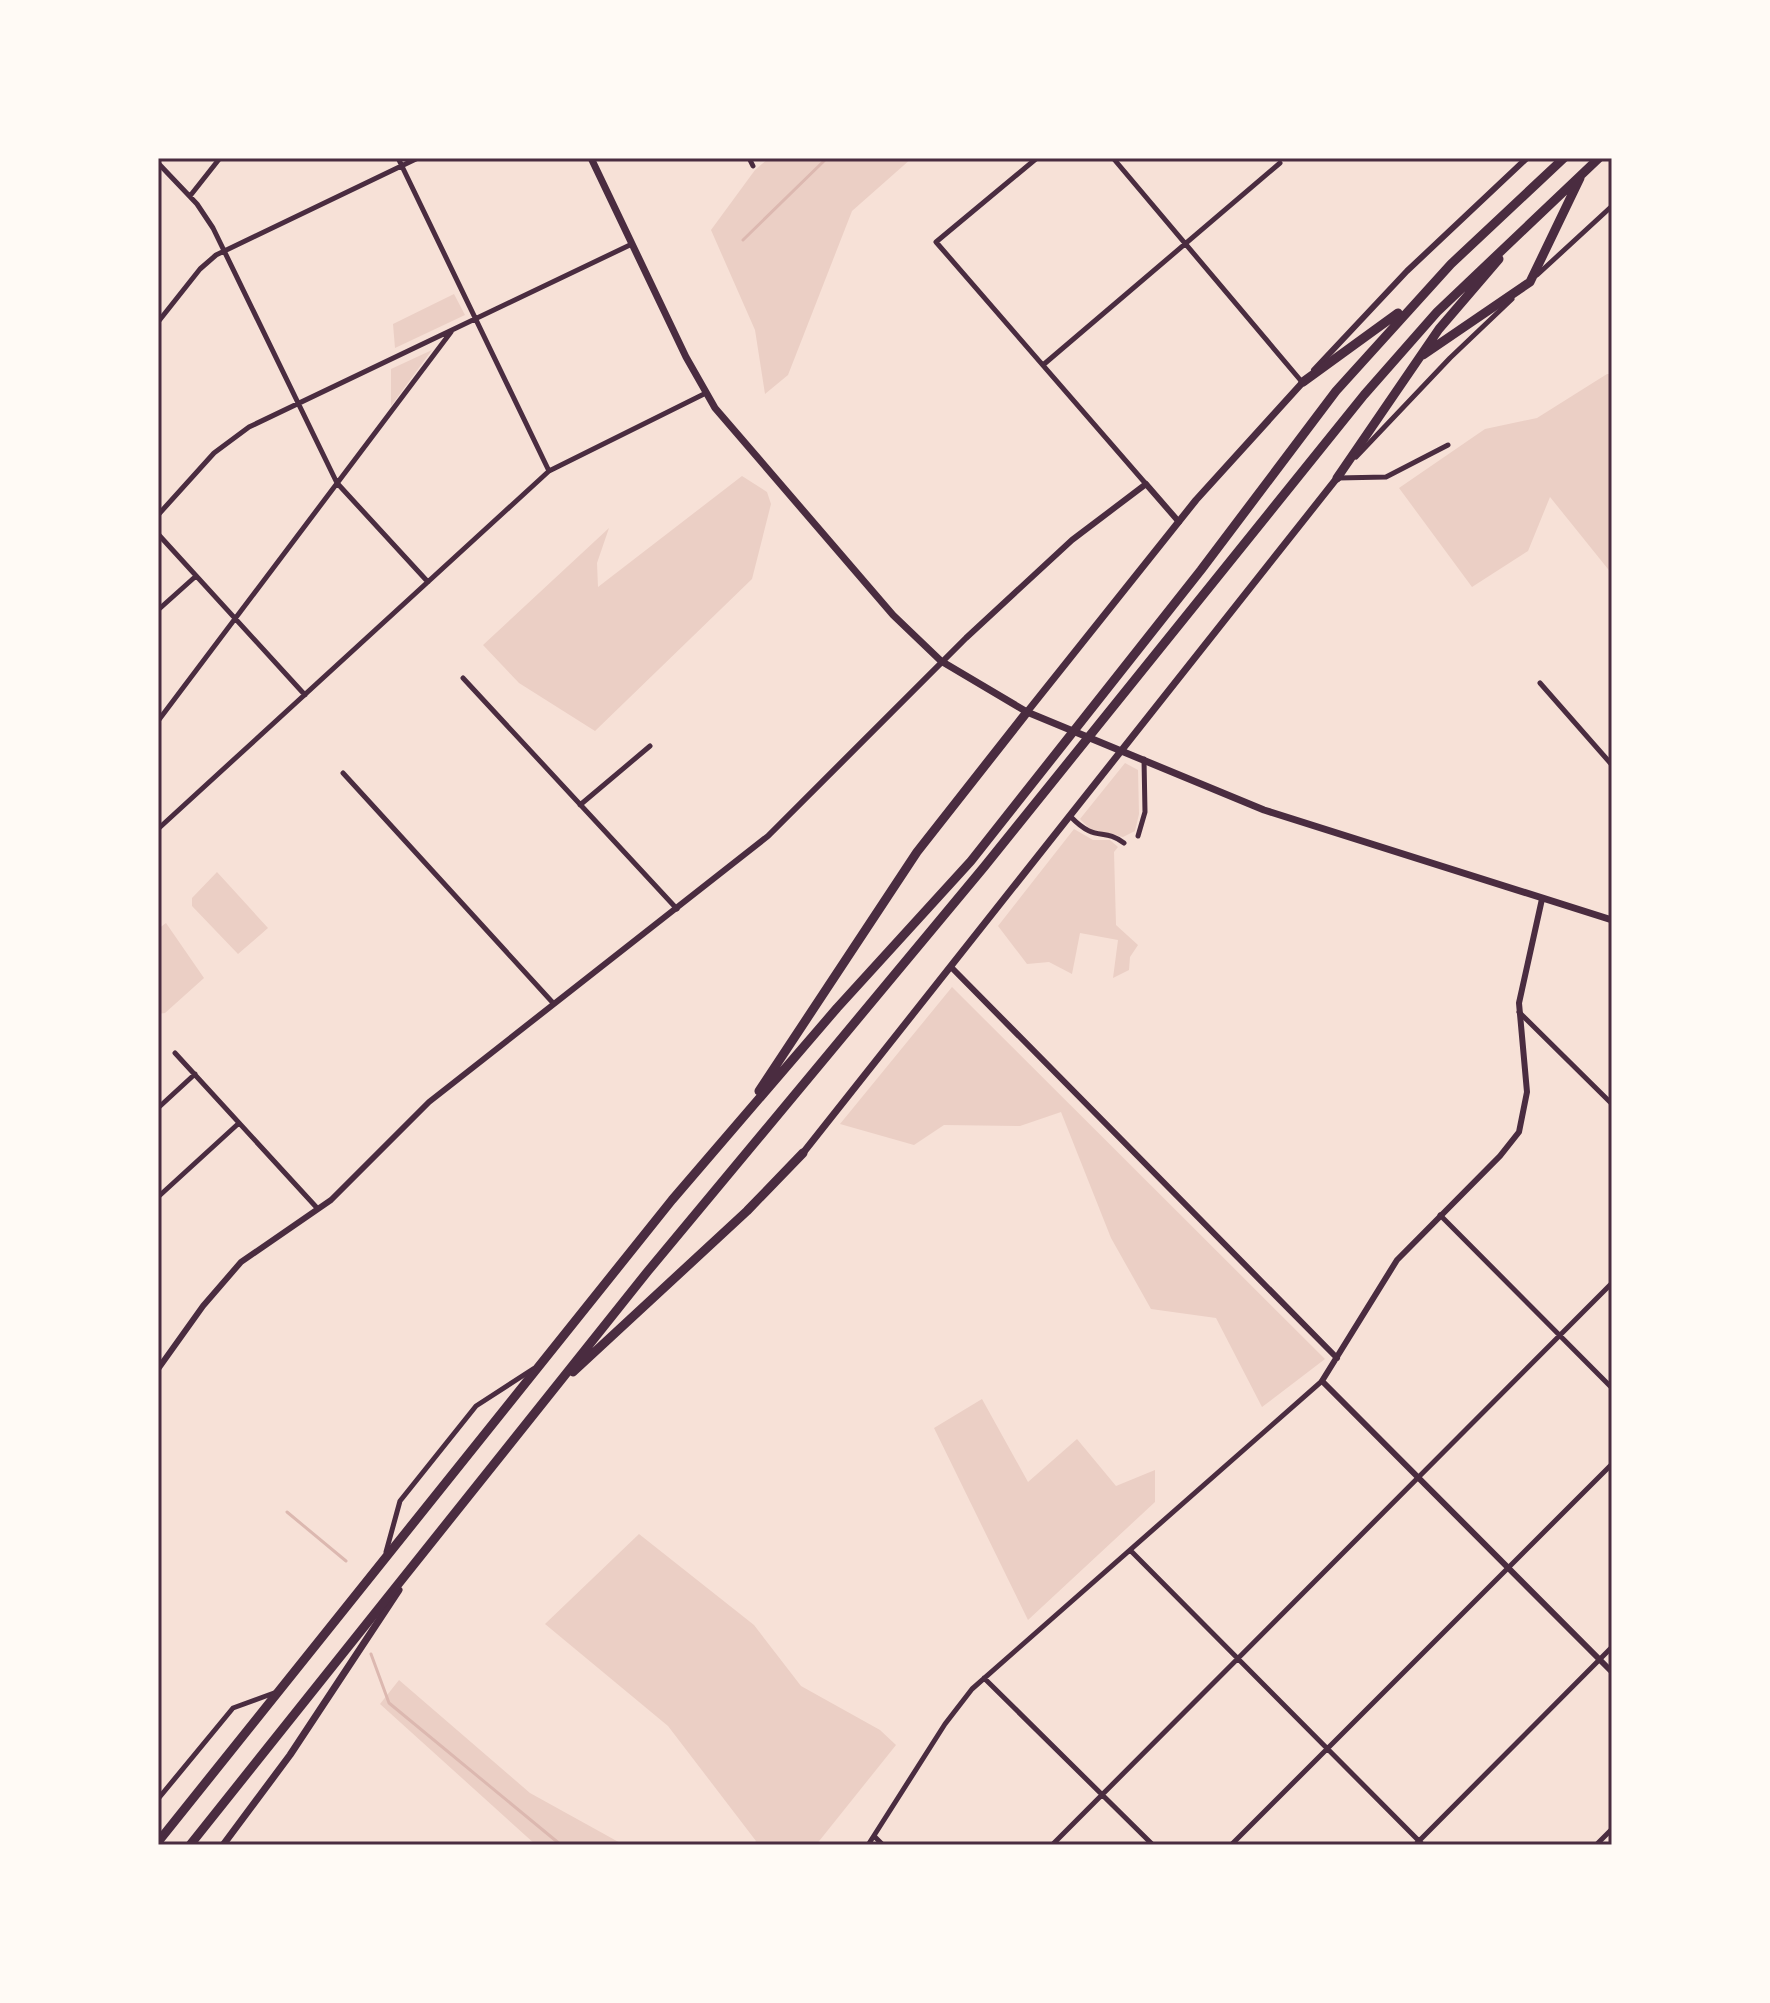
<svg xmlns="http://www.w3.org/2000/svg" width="1770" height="2003" font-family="Signika,sans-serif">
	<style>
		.green { fill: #ebcfc5 }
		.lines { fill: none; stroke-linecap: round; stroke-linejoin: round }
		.stream { stroke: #dcb8b0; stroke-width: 3 }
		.minor { stroke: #4a2c40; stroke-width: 5 }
		.tertiary { stroke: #4a2c40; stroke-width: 6 }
		.secondary { stroke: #4a2c40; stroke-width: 7 }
		.motorway { stroke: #4a2c40; stroke-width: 9 }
		.neatline { fill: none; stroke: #4a2c40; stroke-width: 3 }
	</style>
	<rect width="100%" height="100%" fill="#f7e1d7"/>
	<path class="green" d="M769,158h143l-60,53 -64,164 -23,19 -10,-64 -44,-100 44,-60z
		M454,294l11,21 -70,33 -2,-24z
		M432,350l-41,56v-37z
		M1607,374h5v200l-62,-77 -22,54 -56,36 -73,-99 86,-59 52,-11z
		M742,476l25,16 4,12 -19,75 -157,152 -76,-48 -36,-38 126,-117 -12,35 1,24z
		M1125,763l13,7 1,44 -4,17 -12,6 -32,-7 -11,-11z
		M1074,829l19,11h17l8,7 -4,5 2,73 22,20 -8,12 -1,13 -16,8 5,-38 -38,-7 -8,41 -23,-12 -22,2 -29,-38z
		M217,872l51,56 -30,26 -46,-48v-8z
		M166,923l38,55 -39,35 -7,1v-85z
		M952,987l373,372 -63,48 -46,-89 -65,-9 -40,-71 -50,-126 -41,14 -76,-1 -30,20 -74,-21z
		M982,1399l46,83 49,-43 39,47 39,-16v32l-127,118 -94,-192z
		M639,1534l115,91 47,61 79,44 16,15 -80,100h-63l3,-4 -88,-115 -123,-102z
		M399,1680l131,113 94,52h-88l-156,-141z"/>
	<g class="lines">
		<path class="stream" d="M743,240l84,-82
			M287,1512l59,49
			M371,1654l18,49 172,142"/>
		<path class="minor" d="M398,158l151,313
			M749,158l4,8
			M1037,158l-101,84 210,242
			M1113,158l189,224
			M158,163l39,41 16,24 124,255 91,99
			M190,196l30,-38
			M1537,275l75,-69
			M158,322l42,-53 16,-14 202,-97
			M1043,365l237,-202
			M1356,457l94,-99 62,-59
			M1338,478l48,-1 62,-32
			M158,515l56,-62 35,-26 383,-183
			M158,534l147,161
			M158,610l38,-34
			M463,678l214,231
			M1540,683l72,82
			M158,721l293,-389
			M343,773l211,231
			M580,805l70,-59
			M1071,817c25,26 32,10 53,26
			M158,829l391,-358 157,-78
			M1138,836l7,-24 -1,-53
			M1519,1012l93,92
			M175,1053l143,156
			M158,1108l37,-34
			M158,1197l81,-74
			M1440,1215l172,173
			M1131,1551l292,294
			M386,1552l14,-51 76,-95 57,-37
			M984,1678l169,167
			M158,1799l75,-91 41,-15
			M874,1836l9,9
			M868,1845l77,-121 27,-35 350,-308
			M1052,1845l560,-562
			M1231,1845l381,-381
			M1415,1845l197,-198
			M1596,1845l16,-16"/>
		<path class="tertiary" d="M1314,370l93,-99 120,-113
			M1542,899l-23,104 8,89 -8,40 -19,24 -103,104 -75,121 290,291
			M951,967l386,391
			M158,1369l45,-63 38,-44 90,-62 98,-98 339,-266 198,-198 106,-98 74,-56 33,38"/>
		<path class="secondary" d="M591,158l95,199 29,51 178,207 48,46 86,51 237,98 348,110
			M1027,712l169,-212 107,-118
			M803,1153l534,-675
			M223,1845l67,-90 109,-165"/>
		<path class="motorway" d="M1423,355l107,-73 50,-104
			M1303,382l95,-69
			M1337,478l102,-149 60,-70
			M759,1091l158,-239 110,-140
			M573,1372l174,-161 56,-58
			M158,1842l514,-642 165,-192 134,-147 230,-291 135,-179 115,-127 113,-106
			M190,1845l458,-574 336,-404 380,-472 73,-83 162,-154"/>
	</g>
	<rect width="1770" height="2003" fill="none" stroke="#fffaf5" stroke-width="320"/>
	<rect x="160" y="160" width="1450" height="1683" class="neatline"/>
</svg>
